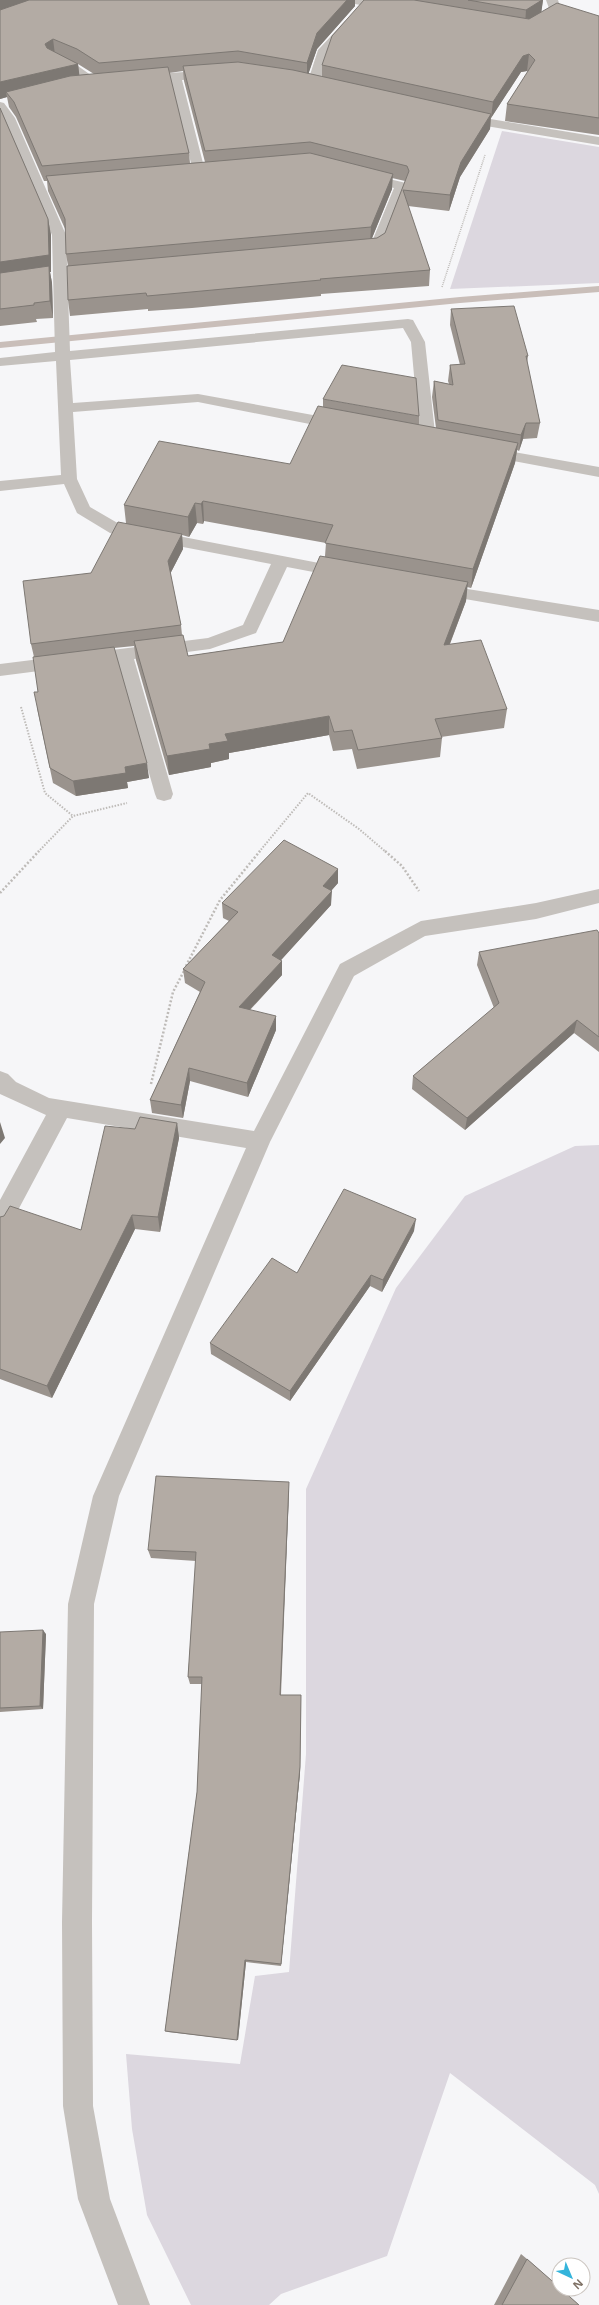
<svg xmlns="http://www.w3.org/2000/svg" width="599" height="2305" font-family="'Open Sans',sans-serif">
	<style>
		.green { fill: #dcd7df }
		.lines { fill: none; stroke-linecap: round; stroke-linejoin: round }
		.stream { fill: #c9beb9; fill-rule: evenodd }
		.path-far2 { stroke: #bebbb8; stroke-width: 1.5; stroke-dasharray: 1 1; stroke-linecap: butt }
		.path-far1 { stroke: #bebbb8; stroke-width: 2; stroke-dasharray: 1.5 1.5; stroke-linecap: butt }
		.path { stroke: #bebbb8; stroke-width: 2.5; stroke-dasharray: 2 2; stroke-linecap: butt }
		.minor { fill: #c5c1bd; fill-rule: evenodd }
		.wall { fill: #9a938d; fill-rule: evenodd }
		.shaded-wall { fill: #7d7873 }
		.building { fill: #b3aba4; stroke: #7d7873 }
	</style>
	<rect width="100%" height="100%" fill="#f6f6f8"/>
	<path class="green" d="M502,131l97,16v136l-149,6z
		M599,1145v1049l-4,-9 -145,-112 -63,183 -106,38 -12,11h-78l-44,-90 -15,-86 -6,-75 114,10 15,-88 34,-4 17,-218v-265l90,-201 69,-92 110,-50z"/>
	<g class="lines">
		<path class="stream" d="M599,286v6l-139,11 -460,45v-6l460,-45z"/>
		<path class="path-far2" d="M442,287l43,-132"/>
		<path class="path-far1" d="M21,707l24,86 28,23
			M38,852l35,-36 54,-13
			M259,852l49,-59 51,36 27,23"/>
		<path class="path" d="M385,851l17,15 17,25
			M0,893l39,-42
			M186,966l34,-66 40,-49
			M151,1084l22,-92 11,-21"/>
		<path class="minor" d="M343,0h26l25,5 2,2 -6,3 -41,-7z
			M546,0h12l4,12 -21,14h-8l-2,-2 2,-2 17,-11z
			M349,20l6,3 -25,28 -11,33 -2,3h-8l-2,-3 11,-34 27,-29z
			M54,56l24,10 24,17 -6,4 -46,-24 -2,-3z
			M213,70l6,4 -2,3 -35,3 23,91 -6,4 -6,-4 -23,-90 -29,2 -6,-4 6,-4z
			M0,102l4,1 11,15 51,117 4,116 338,-32 5,1 12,22 11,100 -3,3h-10l-3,-3 -9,-100 -8,-14 -333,32 3,43 125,-9 142,26 5,2 3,3 -3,3 -5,2 -142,-28 -125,10 4,67 13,28 31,18 224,43 6,1 2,4 -2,4 -6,1 -58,-11 -31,66 -46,16 -76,10 39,135 -2,5 -7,2 -7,-2 -2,-5 -38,-133 -117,15v-12l208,-26 35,-13 28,-61 -161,-31 -33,-20 -13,-29 -64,7v-10l61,-6 -5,-114 -56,5v-8l55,-6 -3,-117 -52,-121z
			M460,114l139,23v8l-143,-24 -2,-3 2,-3z
			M364,173l42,10 1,3 -24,62c-5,6 -23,8 -28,1l2,-3 14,-2 23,-56 -35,-8 -1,-3 1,-3z
			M486,447l113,20v10l-118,-22 -3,-3 3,-3z
			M436,584l163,26v12l-169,-29 -2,-4 2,-4z
			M599,889v14l-63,16 -111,17 -71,40 -84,166 -151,354 -25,108 -2,318 1,184 17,93 40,106h-32l-40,-106 -15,-93 -1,-184 6,-318 25,-108 153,-348 -179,-30 -59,111 -8,3v-32l46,-85 -46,-21v-23l8,3 8,8 33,16 205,33 86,-167 81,-43 115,-18z"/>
	</g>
	<path class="wall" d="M0,0h355v6l-38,43 -9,25 14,3v-12l42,-65h179l-2,12 58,4v119l-94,-14 2,-17 21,-32 -1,-1 -6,1 -30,46 -1,11 -30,48 -11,34 -41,-5 22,64 -1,16 -108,8v2l-129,12 -44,3v-2l-78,7 -2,-16v-34l-2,-12v-23l-18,-40 -1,-10h-3l-28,-64 -7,-10 -2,-10 -7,2zM78,64l16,10 -15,1zM183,71l1,10 21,81 -15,1 -1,-10 -20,-80zM392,178l13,3 -20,52 -8,5h-5l20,-49z
		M0,108l48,111 3,16v37h-1l2,11 1,35 -17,1 1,3 -37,4z
		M451,309l77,47 -1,7 13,60 -3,15 -14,1 -4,12 -2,-1 -2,13 -44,125 -4,-1 -1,14 -16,43 57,65 -3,19 -63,9 1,1 -2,19 -83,12 -5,-20 -19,2 -4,-16 -100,18v6l-18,4v4l-42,8 -33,-115 -2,-14 -20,2 35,130 -22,4 1,6 -52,8 -23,-13 -16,-75 1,-16 -4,-35 -3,-13 60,-71 35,-50 -2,-18 166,-41 33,-57v-8l96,17v9l17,3 -4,-31 2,-16 15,3 -1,-3 2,-16h10l-10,-40zM204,521l122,22 -1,13 -42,86 -95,14 -6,-21 -1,-10 -11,-51 13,-25 -1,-14 7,2 8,-14 6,1z
		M338,869v14l-7,8v14l-50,55 1,15 -32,35 26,20 -28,67 -58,-16 -7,37 -31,-5 -2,-13 50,-108 -15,-9 -2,-14 46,-48 -6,-3 -1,-15z
		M599,933v119l-25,-19 -109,97 -53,-41 1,-13 81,-68 -17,-43 2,-13z
		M177,1123l2,15 -19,94 -25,-3 -83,169 -52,-19v-162l81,13 54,-101z
		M414,1231l-32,61 -12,-6 -80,115 -79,-47 -1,-11z
		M289,1491l-8,204 19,78 -19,193 -35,-4 -8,78 -70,-8 -3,-1 32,-239 5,-108h-12l-2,-7 8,-116 -45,-3 -3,-8z
		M0,1632l46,2 -3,75 -43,3z
		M521,2254l6,5 52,46h-85z"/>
	<path class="shaded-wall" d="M0,0h46l-46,17z
		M347,0h8v6l-38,43 -10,29v-15l10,-30z
		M542,0h1l-2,15 -16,10 1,-15z
		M53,39l2,16 -8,5 -2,-16z
		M529,54l-2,17 -6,1 -30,46 2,-16 30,-46z
		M78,64l2,16 -74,12 1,5 -7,2v-17z
		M491,114l-1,15 -30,48 -11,34 1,-16 11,-33z
		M393,174l-1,15 -22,54 1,-16z
		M48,219l3,16v37h-1l2,11 1,35 -3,-17 -50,-23v-16z
		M526,423l-3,16 -4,12 2,-16z
		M518,443l-3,20 -44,125 2,-19z
		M203,501l1,20 -1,3 -2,-20z
		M195,503l2,20 -8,14 -1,-20z
		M182,534l1,15 -14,27 -1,-15z
		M468,582l-2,19 -24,63 2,-19z
		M329,716v19l-100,18v6l-18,4v4l-42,8 -2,-19 42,-12 16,-10z
		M147,763l2,15 -22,4 1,6 -52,8 -3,-15 52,-14z
		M338,869v14l-16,18 10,-10 -1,14 -59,65v-15l51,-69z
		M282,961v14l-43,46v-14z
		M276,1016v14l-28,67 -1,-14z
		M577,1020l-3,13 -109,97 2,-12z
		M189,1068l1,13 -7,37 -2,-13z
		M0,1122l5,16 -5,6z
		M177,1123l2,15 -19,94 -2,-15z
		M132,1215l3,14 -83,169 -5,-12z
		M416,1219l-2,12 -32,61 1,-12z
		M371,1275l-1,11 -80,115v-10z
		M289,1482v9l-9,210v-6z
		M43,1630l3,4 -3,75 -3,-3z
		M301,1695l-1,78 -19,193v-2z
		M245,1960l1,2 -8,78h-1z"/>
	<path class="building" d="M29,0h318l-30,33 -10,30 -69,-12 -139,12 -22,-14 -24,-10 -8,5 2,4 31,16 -78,18v-72z
		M364,0h50l115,19 28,-16 42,13v102l-92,-14 28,-44 -6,-6 -6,2 -30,46 -171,-37 10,-29z
		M468,0h74l-16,10z
		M238,62l55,8 198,44 -30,48 -11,33 -47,-5 27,80 -110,9 1,1 -130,12 -44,4 -1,-3 -78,7 -1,-34 310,-28 8,-5 24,-62 -2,-5 -97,-24 -105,9 -22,-85z
		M168,67l21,86 -147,13 -28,-64 -8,-10 64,-16z
		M0,108l48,111 1,36 -49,7z
		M310,153l83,21 -22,53 -305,27 -1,-35 -19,-43z
		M49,266l1,35 -16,2v2l-34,4v-36z
		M514,306l14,50h-2l14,67h-14l-5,12 -83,-15 -4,-39 19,4 -3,-20 15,-1 -14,-55z
		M342,365l74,13 3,38 -96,-17z
		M318,406l200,37 -45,126 -148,-26 8,-18 -130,-24 -2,3 -6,-1 -7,14 -64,-12 35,-64 131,23z
		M118,522l64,12 -14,27 13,64 -150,19 -8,-63 68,-8z
		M320,556l148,26 -24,63 37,-5 26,69 -72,10 7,19 -84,12 -6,-20 -18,2 -5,-16 -104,18 3,7 -19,3 1,5 -43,7 -33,-115 49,-6 5,21 95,-14z
		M114,647l33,116 -22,4 1,6 -53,8 -23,-13 -16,-76h4l-5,-35z
		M284,840l54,29 -15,17 9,5 -60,64 10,6 -43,46 37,9 -29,67 -58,-15 -8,37 -31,-5 55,-118 -22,-13 55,-57 -16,-9z
		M597,930l2,3v104l-22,-17 -110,98 -54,-42 86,-73 -20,-51z
		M140,1117l37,6 -19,94 -26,-2 -85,171 -47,-17v-152l4,-1 6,-10 71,24 24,-104 30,3z
		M344,1189l72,30 -33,61 -12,-5 -81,116 -80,-48 62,-85 25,15z
		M156,1476l133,6 -9,213h21l-1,72 -19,197 -36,-4 -8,80 -72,-9 32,-239 5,-115h-14l8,-125 -48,-2z
		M43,1630l-3,76 -40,2v-76z
		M527,2259l32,28v2h2l18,16h-77z"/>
	<g transform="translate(571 2277) rotate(136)"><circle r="19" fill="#ffffff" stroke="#ccc6c1"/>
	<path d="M0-3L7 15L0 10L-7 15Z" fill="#34b4db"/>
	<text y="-6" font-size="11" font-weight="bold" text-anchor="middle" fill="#7f7165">N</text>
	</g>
</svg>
